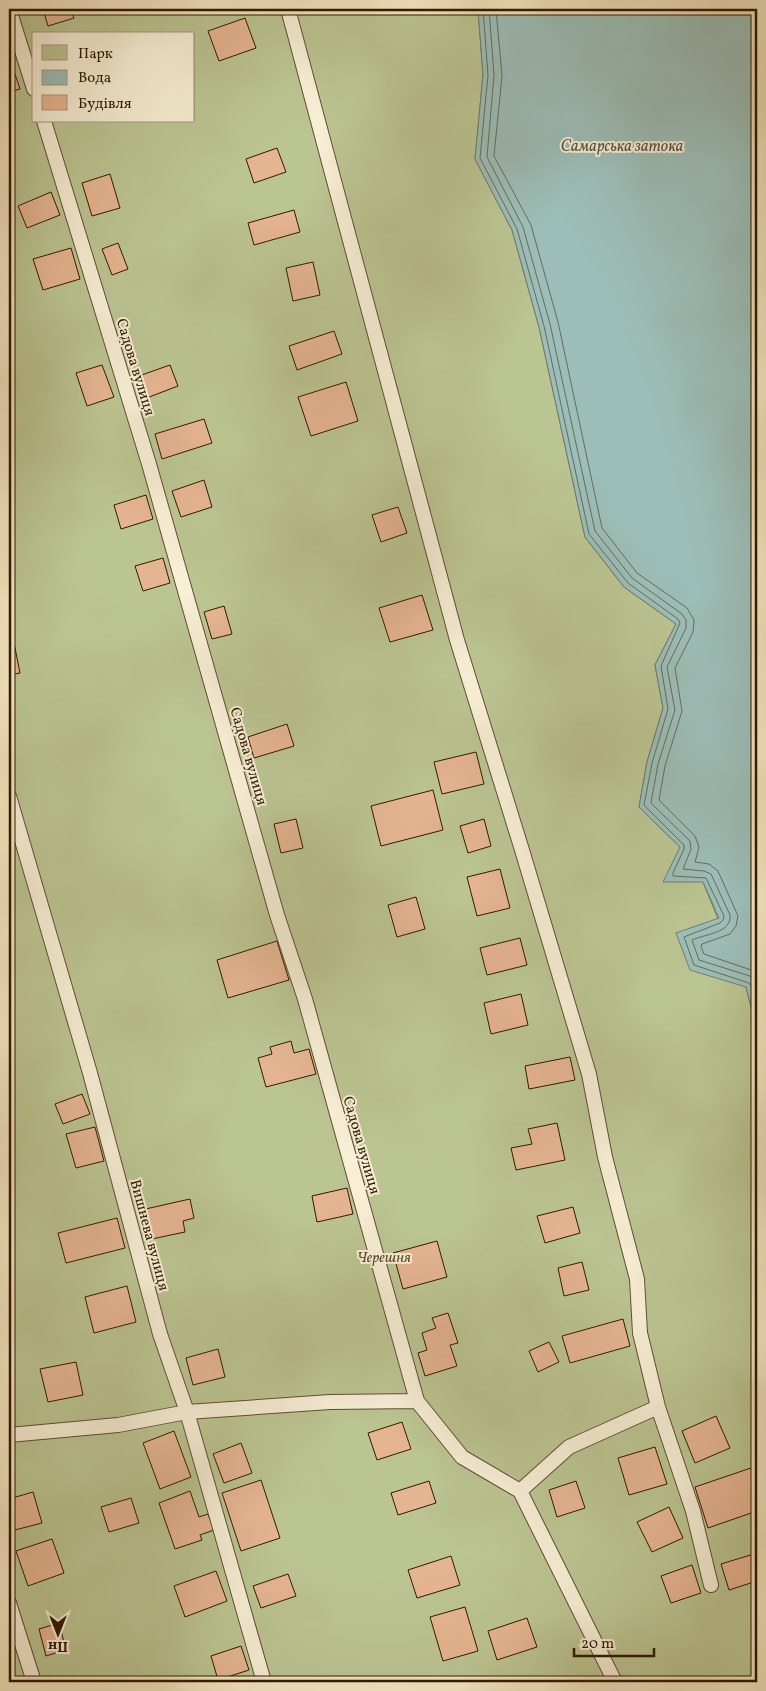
<svg xmlns="http://www.w3.org/2000/svg" width="766" height="1691" font-family="Vollkorn,serif">
	<style>
		.green { fill: #bbc592; stroke: #766e4a; fill-rule: evenodd }
		.water { fill: #9cbeb8; stroke: #727c6f }
		.lines { fill: none; stroke-linecap: round; stroke-linejoin: round }
		.shore { stroke: #676b5c; stroke-width: 1 }
		.building { fill: #e5b591; stroke: #321801 }
		.lane-casing { stroke: #624c31; stroke-width: 16 }
		.lane { stroke: #f7efd6; stroke-width: 14 }
		.labels { text-anchor: middle; stroke-width: 4; stroke-linejoin: round; paint-order: stroke }
		.street-label { font-size: 15px; fill: #321801; stroke: #f7efd6 }
		.park-label { font-size: 15px; font-style: italic; fill: #5b4c2c; stroke: #f7efd6 }
		.water-label { font-size: 16px; font-style: italic; fill: #575241; stroke: #f7efd6 }
	</style>
	<rect width="100%" height="100%" fill="#f3e6c0"/>
	<filter id="stains"><feTurbulence type="fractalNoise" baseFrequency=".004" numOctaves="4"/><feColorMatrix values="0 0 0 0 .2 0 0 0 0 .09 0 0 0 0 .02 0 0 0 .5 -.17"/></filter>
	<radialGradient id="worn" r=".72"><stop offset=".6" stop-color="#630" stop-opacity="0"/><stop offset="1" stop-color="#630" stop-opacity=".3"/></radialGradient>
	<path class="green" d="M9,9h469l5,66 -8,84 37,71 27,97 46,210 39,50 52,37 -21,41 8,43 -16,54 -8,45 41,40 23,35 43,105 11,43v652h-748zM34,34h160v87h-160z"/>
	<path class="water" d="M478,9h279v1021l-11,-43 -56,-17 -14,-37 43,-15 -16,-36h-40l17,-35 -41,-40 8,-45 16,-54 -8,-43 21,-41 -52,-37 -39,-50 -46,-210 -27,-97 -37,-71 8,-84z"/>
	<g class="lines">
		<path class="shore" d="M483,9l5,66 -8,83 37,71 27,97 45,208 39,49 50,36 2,4 -19,43 7,43 -16,54 -8,42 40,40v4l-11,24v3l33,2 18,38 -1,4 -3,3 -36,14 10,28 55,18 2,3 6,24
			M489,9l5,66 -7,82 36,70 27,97 45,207 37,47 50,36 4,6v8l-19,39 8,43 -17,54 -7,39 39,38 1,8 -8,20 21,2 7,3 19,41c2,18 -25,19 -38,25l7,20 51,16 7,8
			M496,9l6,67 -8,80 37,69 27,97 44,206 35,45 50,35 7,12 -1,12 -18,36 7,43 -17,55 -6,34 36,36 4,11 -4,15 14,2 9,7 20,45 -2,10 -6,8 -28,10 -1,3 3,7 53,18"/>
	</g>
	<path class="building" d="M43,9h27l4,9 -26,8z
		M245,18l11,30 -37,13 -11,-30z
		M14,71l6,18 -11,3v-20z
		M277,148l9,24 -32,11 -8,-24z
		M110,174l10,34 -28,8 -10,-33z
		M51,192l9,23 -33,13 -9,-22z
		M294,210l6,22 -46,13 -6,-22z
		M118,243l10,26 -16,6 -10,-26z
		M71,248l9,31 -37,11 -10,-31z
		M313,262l7,33 -27,6 -7,-33z
		M334,331l8,23 -45,16 -8,-24z
		M102,365l12,32 -27,9 -11,-33z
		M170,365l8,21 -34,13 -8,-22z
		M346,382l12,39 -47,15 -13,-39z
		M204,419l8,24 -50,16 -7,-25z
		M204,480l8,27 -31,10 -9,-26z
		M146,495l7,24 -32,10 -7,-24z
		M398,507l9,26 -26,9 -9,-27z
		M163,558l7,25 -27,8 -8,-25z
		M422,595l11,35 -43,12 -11,-34z
		M224,606l8,28 -20,5 -8,-27z
		M14,643l6,30 -11,2v-31z
		M287,724l7,22 -40,12 -6,-21z
		M476,752l8,32 -42,10 -8,-32z
		M433,790l10,40 -62,16 -10,-40z
		M296,819l7,29 -22,5 -7,-29z
		M484,819l7,27 -23,7 -8,-27z
		M500,869l10,39 -33,8 -10,-39z
		M416,897l9,32 -28,8 -9,-32z
		M520,938l7,27 -40,10 -7,-27z
		M277,941l12,39 -61,18 -11,-38z
		M521,994l7,31 -37,9 -7,-31z
		M291,1041l3,12 15,-4 7,25 -50,13 -8,-29 14,-4 -2,-7z
		M570,1057l5,23 -46,9 -4,-23z
		M82,1094l8,20 -27,10 -8,-20z
		M557,1123l8,37 -49,10 -5,-22 21,-4 -4,-15z
		M95,1127l9,34 -28,7 -10,-34z
		M347,1188l6,26 -36,8 -5,-26z
		M190,1199l4,19 -11,3 2,11 -38,8 -6,-30z
		M573,1207l7,26 -35,10 -8,-27z
		M117,1218l8,30 -59,15 -8,-30z
		M437,1241l10,36 -44,12 -10,-36z
		M582,1262l7,28 -25,6 -6,-28z
		M127,1286l9,36 -42,11 -9,-36z
		M448,1313l10,30 -8,2 7,21 -32,10 -7,-23 9,-3 -5,-17 14,-5 -4,-10z
		M623,1319l7,27 -60,17 -8,-27z
		M549,1342l10,20 -21,10 -9,-21z
		M218,1349l7,28 -32,8 -7,-27z
		M76,1362l7,33 -35,7 -8,-33z
		M716,1416l14,32 -35,15 -13,-32z
		M402,1422l9,27 -34,11 -9,-27z
		M174,1431l17,46 -31,12 -17,-46z
		M241,1443l11,30 -28,10 -11,-29z
		M655,1447l12,37 -38,11 -11,-37z
		M751,1468l6,19v24l-49,17 -13,-41z
		M261,1480l19,58 -39,13 -19,-58z
		M429,1481l7,22 -38,12 -7,-22z
		M576,1481l9,27 -28,9 -8,-27z
		M190,1491l9,26 9,-3 6,16 -14,5 2,5 -27,9 -16,-46z
		M33,1492l9,31 -31,8 -2,-9v-23z
		M131,1498l8,25 -30,9 -8,-25z
		M669,1507l14,31 -31,14 -15,-30z
		M52,1539l12,34 -36,13 -12,-35z
		M757,1553v28l-28,9 -8,-26z
		M451,1556l9,29 -43,13 -9,-28z
		M692,1565l9,28 -30,10 -10,-27z
		M216,1571l11,30 -42,16 -11,-31z
		M288,1574l8,22 -35,12 -8,-22z
		M465,1607l13,44 -35,10 -13,-44z
		M527,1618l10,29 -40,13 -9,-29z
		M59,1623l7,27 -20,6 -7,-27z
		M241,1646l8,24 -31,10 -7,-24z"/>
	<g class="lines">
		<g class="lane-casing">
			<path id="lane" d="M9,9l25,80
				M288,9l169,631 65,210 67,224 16,83 32,122 3,54 18,74 35,104 18,74
				M44,121l105,343 128,451 28,84 112,402
				M9,796l81,277 70,261 27,78 77,270
				M9,1435l109,-10 69,-13 143,-10 87,-1 45,56 58,34 49,-44 89,-40
				M520,1491l95,191
				M9,1603l25,79"/>
		</g>
		<use href="#lane" class="lane"/>
	</g>
	<g class="labels">
		<g class="street-label">
			<text transform="translate(136 367) rotate(73)" y="5">Садова вулиця</text>
			<text transform="translate(249 756) rotate(74)" y="5">Садова вулиця</text>
			<text transform="translate(362 1145) rotate(74)" y="5">Садова вулиця</text>
			<text transform="translate(150 1235) rotate(75)" y="5">Вишнева вулиця</text>
		</g>
		<g class="park-label">
			<text x="384" y="1262">Черешня</text>
		</g>
		<g class="water-label">
			<text x="622" y="151">Самарська затока</text>
		</g>
	</g>
	<rect width="766" height="1691" fill="none" stroke="#f3e6c0" stroke-width="30"/>
	<rect x="10" y="10" width="746" height="1671" fill="none" stroke="#321801" stroke-width="2.5"/>
	<rect x="15" y="15" width="736" height="1661" fill="none" stroke="#321801"/>
	<rect x="32" y="32" width="162" height="90" fill="#f7efd6" stroke="#a89981"/>
	<rect x="42" y="45" width="25" height="15" fill="#bbc592" stroke="#a89981"/>
	<text x="78" y="58" font-size="15" fill="#321801">Парк</text>
	<rect x="42" y="70" width="25" height="15" fill="#9cbeb8" stroke="#a89981"/>
	<text x="78" y="82" font-size="15" fill="#321801">Вода</text>
	<rect x="42" y="95" width="25" height="15" fill="#e5b591" stroke="#a89981"/>
	<text x="78" y="108" font-size="15" fill="#321801">Будівля</text>
	<g transform="translate(58 1634) rotate(180)" stroke="#f7efd6" stroke-width="4" paint-order="stroke">
	<path d="M0-4L9 19L0 12L-9 19Z" fill="#321801"/>
	<text y="-8" font-size="14" font-weight="bold" text-anchor="middle" fill="#321801">Пн</text>
	</g>
	<path d="M574 1648v8h80v-8" fill="none" stroke="#321801" stroke-width="2.5"/>
	<text x="581" y="1648" font-size="15" fill="#321801" stroke="#f7efd6" stroke-width="4" paint-order="stroke">20 m</text>
	<rect width="100%" height="100%" filter="url(#stains)"/>
	<rect width="100%" height="100%" fill="url(#worn)"/>
</svg>
